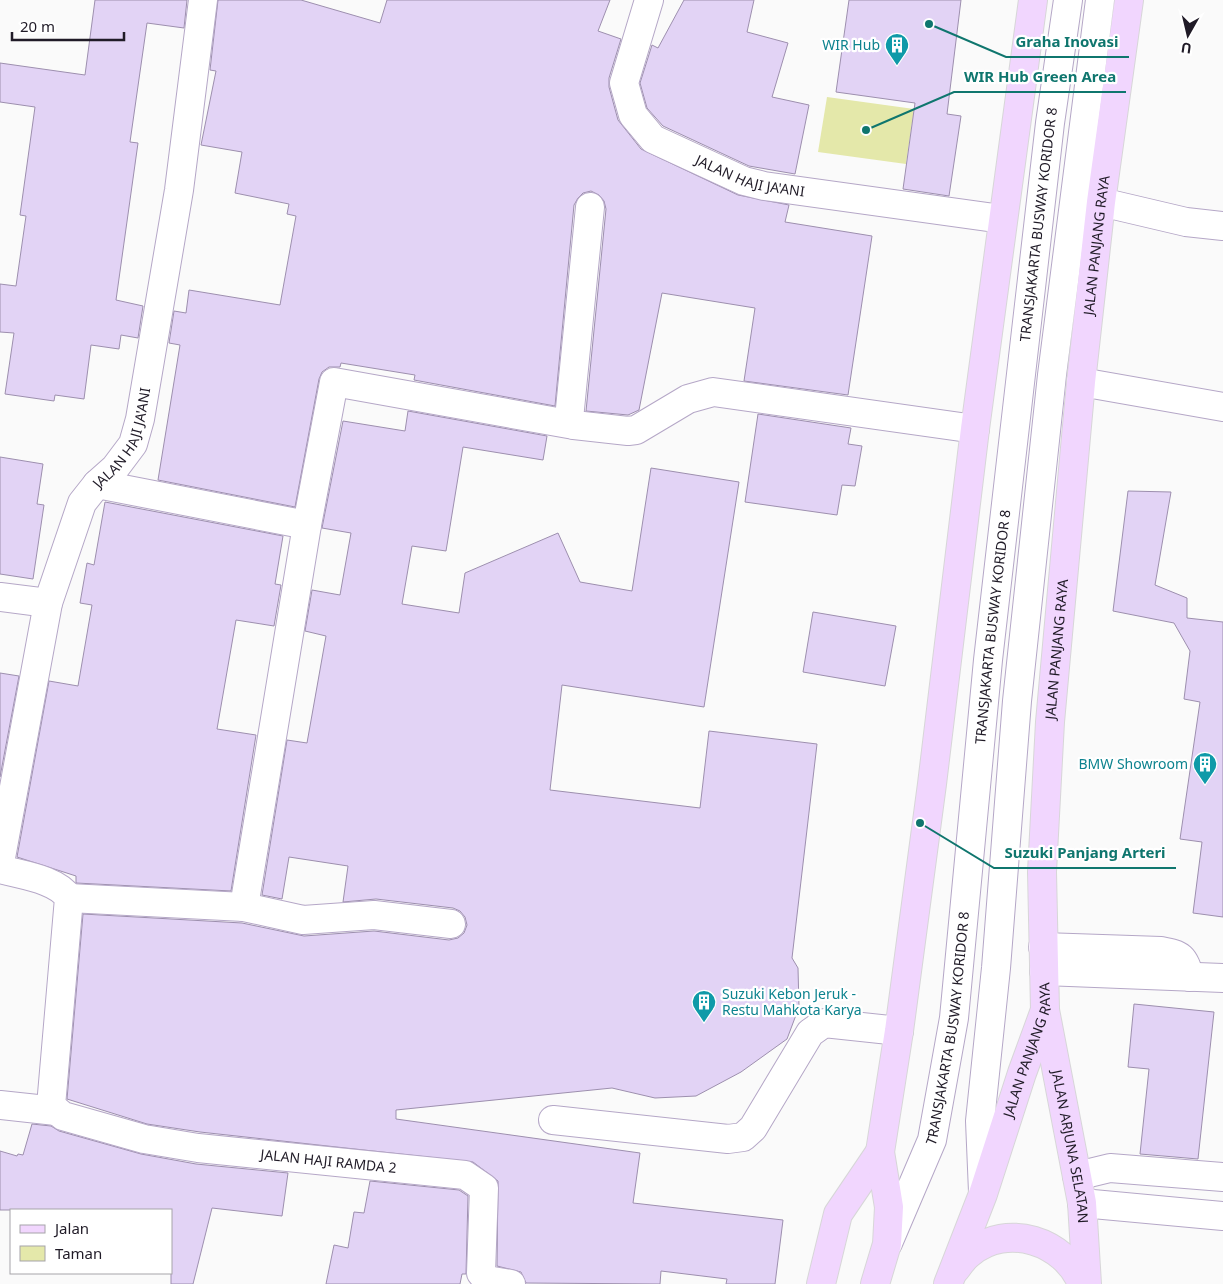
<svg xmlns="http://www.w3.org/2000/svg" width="1223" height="1284" font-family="'Noto Sans',sans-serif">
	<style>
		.green { fill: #e4e8aa }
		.building { fill: #e2d3f5; stroke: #9d8fae }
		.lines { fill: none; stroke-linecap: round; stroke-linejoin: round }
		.minor-casing { stroke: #b5a7c7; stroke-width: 30 }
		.major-casing { stroke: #d7d6d8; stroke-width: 30 }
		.minor { stroke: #fff; stroke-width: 28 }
		.major { stroke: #f1d6fe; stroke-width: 28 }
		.labels { text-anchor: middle; stroke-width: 4.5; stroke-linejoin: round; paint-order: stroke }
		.culture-label { font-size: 14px; fill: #0d838f; stroke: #fff; text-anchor: end }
		.street-label { font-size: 14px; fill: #201b27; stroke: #fff }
		.leader { fill: none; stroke: #0f766e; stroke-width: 2 }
		.callout-dot { fill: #0f766e; stroke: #fff; stroke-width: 2 }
		.callout-label { font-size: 15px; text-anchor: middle; font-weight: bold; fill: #0f766e; stroke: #fff; stroke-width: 4.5; stroke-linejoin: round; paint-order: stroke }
	</style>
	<rect width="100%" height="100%" fill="#fafafa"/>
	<path class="green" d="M827,97l87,12 -8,55 -88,-12z"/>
	<path class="building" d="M95,0h92l-3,28 -37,-5 -17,119 8,1 -22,157 27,6 -5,32 -17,-3 -2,14 -28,-4 -7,54 -29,-4 -1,6 -49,-7 9,-61 -14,-1v-48l16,2 10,-70 -6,-1 15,-108 -35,-5v-39l85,12z
		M218,0h83l79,23 7,-23h223l-12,31 23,8 -12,39v9l9,33 23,29 97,46 51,10 -4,17 87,14 -24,159 -104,-14 11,-73 -93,-15 -23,117 -11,5 -42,-4 20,-202 -2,-8 -5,-6 -8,-4 -8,2 -5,5 -4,7 -19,201 -141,-26 1,-5 -74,-12 -1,4h-11l-7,5 -3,7 -24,128 -137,-27 22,-135 -11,-2 5,-32 12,2 3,-23 91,15 16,-89 -9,-2 2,-10 -54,-11 7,-41 -41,-7 15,-74 -6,-1z
		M684,0h70l-7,32 41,11 -16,54 37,8 -14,69 -46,-8 -86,-40 -16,-18 -7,-25 12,-38 6,3z
		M849,0h112l-14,114 14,2 -12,80 -46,-7 12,-86 -79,-11z
		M408,411l139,25 -4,24 -80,-13 -17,104 -34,-5 -10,58 57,9 6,-40 93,-40 22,49 52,9 19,-123 88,14 -35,225 -142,-22 -12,105 150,18 9,-77 108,13 -25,214 6,10 1,39 -12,32 -46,33 -45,24 -41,2 -43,-10 -216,22v9l244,34 -7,50 150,17 -8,64h-49l1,-5 -66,-8 -1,13 -134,-1 -5,-11 -24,-6 1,-85 -25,-19 -273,-30 -53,-8 -80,-25 16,-185 159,9 62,13 70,-5 75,9 9,-2 6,-5 3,-8 -2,-8 -5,-6 -7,-3 -77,-9 -33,3 5,-36 -59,-9 -7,42 -20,-4 25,-155 20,3 19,-107 -21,-5 7,-41 28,5 11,-62 -29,-5 21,-107 62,10z
		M758,414l93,14 -3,16 14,2 -7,40 -13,-1 -5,30 -92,-13z
		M0,457l43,7 -6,40 7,1 -11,74 -33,-5z
		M1128,491l43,1 -16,93 32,13v20l36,4v295l-30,-4 9,-71 -22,-3 20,-137 -16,-3 6,-48 -16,-28 -61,-12z
		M105,502l178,34 -8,48 6,1 -7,41 -38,-6 -19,109 39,6 -25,156 -155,-8v-7l-59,-19 32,-176 29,5 14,-81 -12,-2 7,-40 7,2z
		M813,612l83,14 -11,60 -82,-14z
		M0,673l19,3 -19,101z
		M1134,1004l80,8 -16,147 -58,-5 9,-85 -21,-2z
		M32,1124l19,2 8,5 82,23 55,10 92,9 -6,43 -70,-8 -19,76h-22v-74h-171v-59l17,5 1,-2 5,1z
		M370,1181l89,9 9,6 -2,78h-4l-2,10h-134l8,-39 14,3 6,-36 10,1z"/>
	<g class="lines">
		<g class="minor-casing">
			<g id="minor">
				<path id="s1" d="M649,0l-25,83 9,32 20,24 91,42 20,5 238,33"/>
				<path d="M1101,202l85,20 37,4"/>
				<path d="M1081,382l142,25"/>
				<path d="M574,425l-5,-6 21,-212"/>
				<path d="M97,484l210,41"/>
				<path d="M0,597l48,6"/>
				<path id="s2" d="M0,863l48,-260 34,-100 15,-19 18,-16 18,-24 7,-25 39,-229 24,-190"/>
				<path id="s3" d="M0,869c21,6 57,10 69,29l-18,208 12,10 81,23 54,9 267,27 19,13 -3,85 6,7 24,4"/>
				<path d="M69,898l175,9 59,13 71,-5 77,9"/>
				<path d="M244,907l63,-382 27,-143 240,43 54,6 8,-1 52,-31 25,-7 262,37"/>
				<path d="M1043,947l118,4c21,4 22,5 29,26"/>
				<path d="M1044,971l179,7"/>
				<path d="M0,1105l56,6"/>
				<path d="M553,1120l175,19 15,-2 10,-9 57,-95 14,-10 75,8"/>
				<path d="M1077,1176l33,-8 113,9"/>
				<path d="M983,1192l-3,-71 16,-153 21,-267 35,-326 48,-375"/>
				<path d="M1082,1203l141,13"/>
				<path id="s4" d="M888,1243l44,-103 22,-122 34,-358 62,-537 18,-123"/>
			</g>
		</g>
		<g class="major-casing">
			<g id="major">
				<path id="s5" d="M1045,1010l37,193 5,81"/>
				<path d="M955,1270c4,-5 9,-13 15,-17 37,-31 95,-12 112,31"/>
				<path d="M821,1284l17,-70 42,-62"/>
				<path d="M875,1284l12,-40 2,-37 -9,-55 19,-121 33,-247 43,-355 58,-429"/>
				<path id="s6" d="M948,1284l35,-90 39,-121 23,-63 -3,-138 8,-150 31,-340 20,-180 28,-202"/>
			</g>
		</g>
		<use href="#minor" class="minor"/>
		<use href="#major" class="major"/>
	</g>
	<defs>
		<g id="building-pin" transform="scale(1.25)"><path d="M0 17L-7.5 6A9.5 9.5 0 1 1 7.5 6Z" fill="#0f9aa8" stroke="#fff"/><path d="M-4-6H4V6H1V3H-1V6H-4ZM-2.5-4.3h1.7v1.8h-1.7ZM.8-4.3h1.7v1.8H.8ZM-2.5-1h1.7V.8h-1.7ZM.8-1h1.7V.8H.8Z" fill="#fff"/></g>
	</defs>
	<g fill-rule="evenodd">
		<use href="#building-pin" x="897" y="45"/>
		<use href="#building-pin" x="1205" y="764"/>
		<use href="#building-pin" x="704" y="1002"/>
	</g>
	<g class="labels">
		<g class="culture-label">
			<text x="880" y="50">WIR Hub</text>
			<text x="1188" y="769">BMW Showroom</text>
			<text x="722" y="999" text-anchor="start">Suzuki Kebon Jeruk -<tspan x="722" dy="16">Restu Mahkota Karya</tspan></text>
		</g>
		<g class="street-label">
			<text dy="5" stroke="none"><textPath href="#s1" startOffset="256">JALAN HAJI JA'ANI</textPath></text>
			<text dy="5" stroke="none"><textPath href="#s4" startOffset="1034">TRANSJAKARTA BUSWAY KORIDOR 8</textPath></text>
			<text dy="5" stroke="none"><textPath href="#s6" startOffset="1058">JALAN PANJANG RAYA</textPath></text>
			<text dy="5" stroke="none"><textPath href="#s2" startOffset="449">JALAN HAJI JA'ANI</textPath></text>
			<text dy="5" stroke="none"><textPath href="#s4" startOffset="629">TRANSJAKARTA BUSWAY KORIDOR 8</textPath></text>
			<text dy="5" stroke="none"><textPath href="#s6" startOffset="652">JALAN PANJANG RAYA</textPath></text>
			<text dy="5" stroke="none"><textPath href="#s4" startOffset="225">TRANSJAKARTA BUSWAY KORIDOR 8</textPath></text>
			<text dy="5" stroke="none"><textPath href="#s6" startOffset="248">JALAN PANJANG RAYA</textPath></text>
			<text dy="5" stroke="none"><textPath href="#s5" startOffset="139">JALAN ARJUNA SELATAN</textPath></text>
			<text dy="5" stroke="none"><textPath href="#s3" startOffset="571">JALAN HAJI RAMDA 2</textPath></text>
		</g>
	</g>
	<path class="leader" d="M929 24L1006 57H1129M866 130L954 92H1126M920 823L994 868H1176"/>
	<g class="callout-dot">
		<circle cx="929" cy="24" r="5"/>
		<circle cx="866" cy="130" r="5"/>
		<circle cx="920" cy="823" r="5"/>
	</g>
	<g class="callout-label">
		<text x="1067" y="47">Graha Inovasi</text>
		<text x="1040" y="82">WIR Hub Green Area</text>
		<text x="1085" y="858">Suzuki Panjang Arteri</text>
	</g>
	<rect x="10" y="1209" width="162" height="65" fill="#ffffff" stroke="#a6a4a9"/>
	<rect x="20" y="1225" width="25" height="8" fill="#f1d6fe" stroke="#a6a4a9"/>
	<text x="55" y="1234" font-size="15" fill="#201b27">Jalan</text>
	<rect x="20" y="1246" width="25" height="15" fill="#e4e8aa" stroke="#a6a4a9"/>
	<text x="55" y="1259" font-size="15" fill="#201b27">Taman</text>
	<g transform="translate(1188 35) rotate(188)" stroke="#ffffff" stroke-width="4" paint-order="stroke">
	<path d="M0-4L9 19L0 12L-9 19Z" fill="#201b27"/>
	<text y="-8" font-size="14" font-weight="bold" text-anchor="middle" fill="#201b27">U</text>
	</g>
	<path d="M12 32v8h112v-8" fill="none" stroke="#201b27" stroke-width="2.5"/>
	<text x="20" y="32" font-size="15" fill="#201b27" stroke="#ffffff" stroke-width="4" paint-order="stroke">20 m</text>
</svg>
